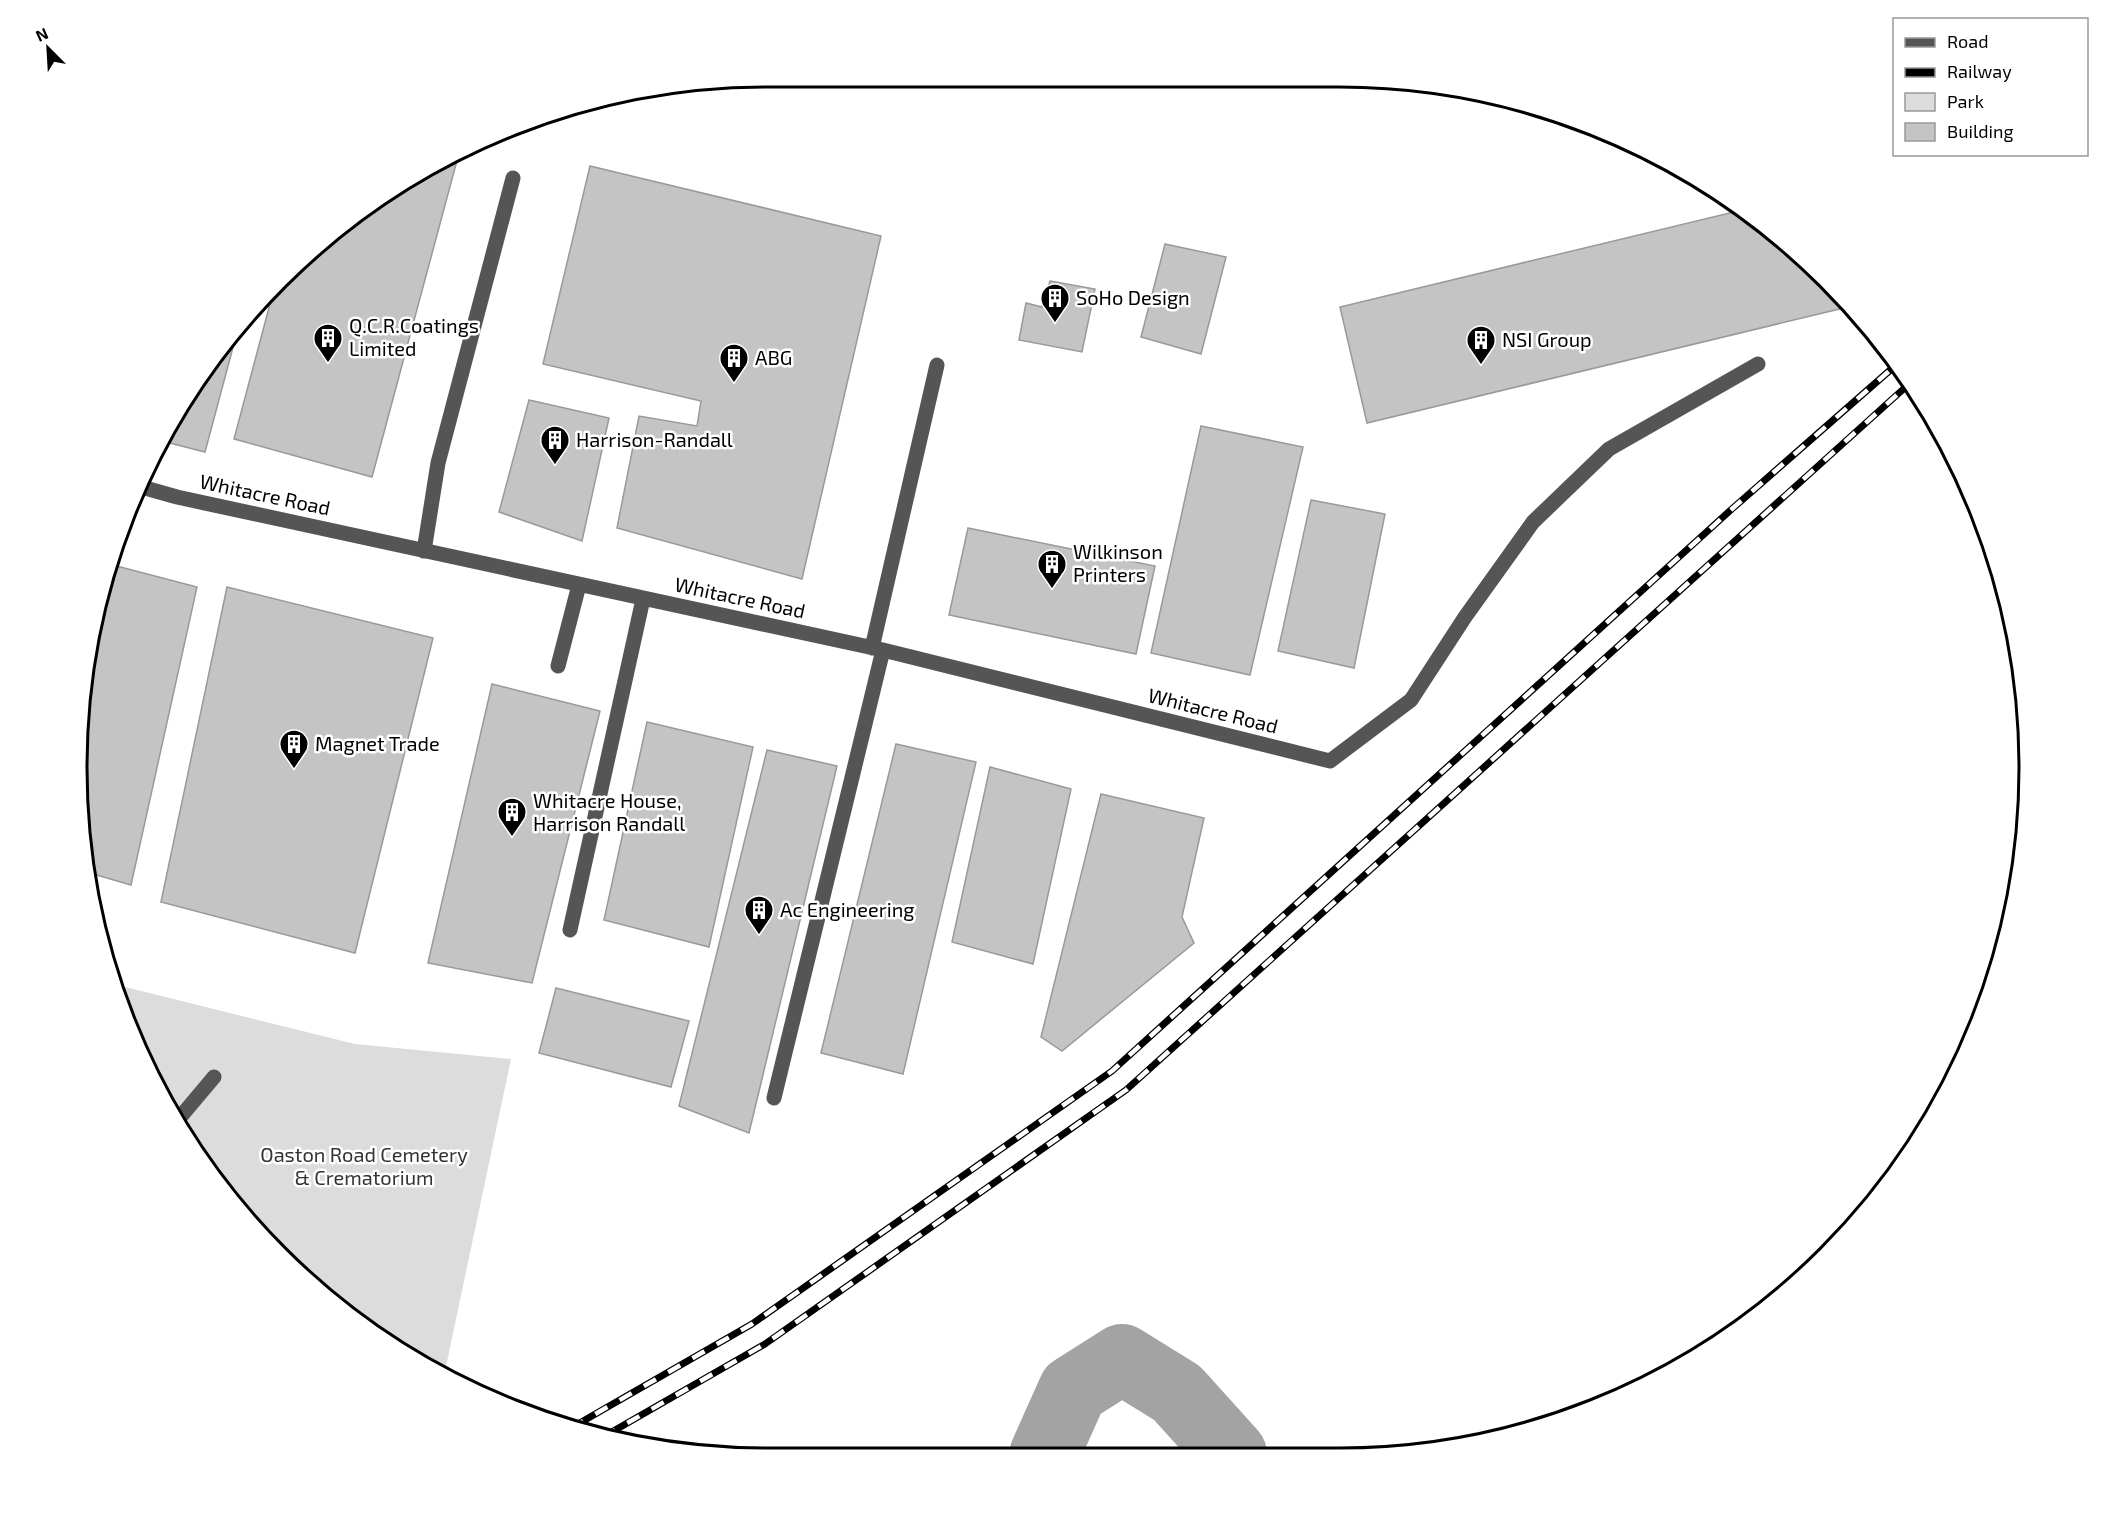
<svg xmlns="http://www.w3.org/2000/svg" width="2106" height="1535" font-family="'Exo 2',sans-serif">
	<style>
		.green { fill: #dcdcdc }
		.lines { fill: none; stroke-linecap: round; stroke-linejoin: round }
		.river { stroke: #a3a3a3; stroke-width: 70 }
		.building { fill: #c4c4c4; stroke: #999; stroke-width: 1.5 }
		.minor { stroke: #555; stroke-width: 15 }
		.rail-casing { stroke: #000; stroke-width: 7 }
		.rail { stroke: #fff; stroke-width: 4.5; stroke-dasharray: 14; stroke-linecap: butt }
		.labels { text-anchor: middle; stroke-width: 5; stroke-linejoin: round; paint-order: stroke }
		.poi-label { font-size: 20px; fill: #000; stroke: #fff; text-anchor: start }
		.street-label { font-size: 20px; fill: #000; stroke: #fff }
		.park-label { font-size: 20px; fill: #333; stroke: #fff }
		.rim { fill: none; stroke: #000; stroke-width: 3 }
	</style>
	<rect width="100%" height="100%" fill="#fff"/>
	<path class="green" d="M117,985l238,59 156,15 -67,317 -97,-61 -99,-92 -55,-72 -64,-119z"/>
	<g class="lines">
		<path class="river" d="M1044,1455l29,-65 49,-31 55,34 55,61"/>
	</g>
	<path class="building" d="M459,153l-87,324 -138,-38 40,-150 110,-96z
		M590,166l291,70 -79,343 -185,-51 22,-112 58,10 4,-25 -158,-37z
		M1742,210l52,38 58,58 -485,117 -27,-116z
		M1165,244l61,13 -25,97 -60,-17z
		M1050,281l45,8 -13,63 -63,-12 7,-37 16,4z
		M239,325l-34,127 -43,-11z
		M529,400l80,18 -27,123 -83,-29z
		M1201,426l102,21 -53,228 -99,-22z
		M1311,500l74,14 -31,154 -76,-17z
		M968,528l187,38 -19,88 -187,-39z
		M109,564l88,23 -66,298 -45,-13 -4,-14v-181z
		M227,587l206,51 -78,315 -194,-51z
		M492,684l108,27 -68,272 -104,-20z
		M647,722l106,25 -44,200 -105,-27z
		M896,744l80,18 -73,312 -82,-21z
		M767,750l70,16 -88,367 -70,-27z
		M990,767l81,22 -38,175 -81,-22z
		M1101,794l103,24 -22,99 12,26 -132,108 -21,-14z
		M556,988l133,33 -18,66 -132,-34z"/>
	<g class="lines">
		<path class="minor" d="M138,486l39,11 706,153 447,111 81,-61 54,-83 68,-95 76,-73 149,-85
			M424,551l14,-88 75,-285
			M872,648l65,-283
			M558,666l21,-81
			M570,930l73,-331
			M774,1098l109,-448
			M177,1121l37,-44"/>
		<g class="rail-casing">
			<path id="rail" d="M571,1428l181,-104 360,-253 621,-563 163,-143
				M603,1437l162,-93 361,-254 783,-706"/>
		</g>
		<use href="#rail" class="rail"/>
	</g>
	<defs>
		<g id="building-pin" transform="scale(1.5)"><path d="M0 17L-7.5 6A9.5 9.5 0 1 1 7.5 6Z" fill="#000" stroke="#fff"/><path d="M-4-6H4V6H1V3H-1V6H-4ZM-2.5-4.3h1.7v1.8h-1.7ZM.8-4.3h1.7v1.8H.8ZM-2.5-1h1.7V.8h-1.7ZM.8-1h1.7V.8H.8Z" fill="#fff"/></g>
	</defs>
	<g fill-rule="evenodd">
		<use href="#building-pin" x="1055" y="298"/>
		<use href="#building-pin" x="328" y="338"/>
		<use href="#building-pin" x="1481" y="340"/>
		<use href="#building-pin" x="734" y="358"/>
		<use href="#building-pin" x="555" y="440"/>
		<use href="#building-pin" x="1052" y="564"/>
		<use href="#building-pin" x="294" y="744"/>
		<use href="#building-pin" x="512" y="812"/>
		<use href="#building-pin" x="759" y="910"/>
	</g>
	<g class="labels">
		<g class="poi-label">
			<text x="1076" y="305">SoHo Design</text>
			<text x="349" y="333">Q.C.R.Coatings<tspan x="349" dy="23">Limited</tspan></text>
			<text x="1502" y="347">NSI Group</text>
			<text x="755" y="365">ABG</text>
			<text x="576" y="447">Harrison-Randall</text>
			<text x="1073" y="559">Wilkinson<tspan x="1073" dy="23">Printers</tspan></text>
			<text x="315" y="751">Magnet Trade</text>
			<text x="533" y="808">Whitacre House,<tspan x="533" dy="23">Harrison Randall</tspan></text>
			<text x="780" y="917">Ac Engineering</text>
		</g>
		<g class="street-label">
			<text transform="translate(265 495) rotate(12)" y="7">Whitacre Road</text>
			<text transform="translate(740 598) rotate(12)" y="7">Whitacre Road</text>
			<text transform="translate(1213 711) rotate(14)" y="7">Whitacre Road</text>
		</g>
		<g class="park-label">
			<text x="364" y="1162">Oaston Road Cemetery<tspan x="364" dy="23">&amp; Crematorium</tspan></text>
		</g>
	</g>
	<path d="M0 0H2106V1535H0ZM767 87H1339A680 680 0 0 1 2019 767V768A680 680 0 0 1 1339 1448H767A680 680 0 0 1 87 768V767A680 680 0 0 1 767 87Z" fill="#fff" fill-rule="evenodd"/>
	<path class="rim" d="M767 87H1339A680 680 0 0 1 2019 767V768A680 680 0 0 1 1339 1448H767A680 680 0 0 1 87 768V767A680 680 0 0 1 767 87Z"/>
	<rect x="1893" y="18" width="195" height="138" fill="#ffffff" stroke="#999999" stroke-width="1.5"/>
	<rect x="1905" y="38" width="30" height="9" fill="#555555" stroke="#999999" stroke-width="1.5"/>
	<text x="1947" y="48" font-size="18" fill="#000000">Road</text>
	<rect x="1905" y="68" width="30" height="9" fill="#000000" stroke="#999999" stroke-width="1.5"/>
	<text x="1947" y="78" font-size="18" fill="#000000">Railway</text>
	<rect x="1905" y="93" width="30" height="18" fill="#dcdcdc" stroke="#999999" stroke-width="1.5"/>
	<text x="1947" y="108" font-size="18" fill="#000000">Park</text>
	<rect x="1905" y="123" width="30" height="18" fill="#c4c4c4" stroke="#999999" stroke-width="1.5"/>
	<text x="1947" y="138" font-size="18" fill="#000000">Building</text>
	<g transform="translate(48 48) rotate(336)" stroke="#ffffff" stroke-width="4.5" paint-order="stroke">
	<path d="M0-4.5L10 22L0 15L-10 22Z" fill="#000000"/>
	<text y="-9" font-size="16" font-weight="bold" text-anchor="middle" fill="#000000">N</text>
	</g>
</svg>
